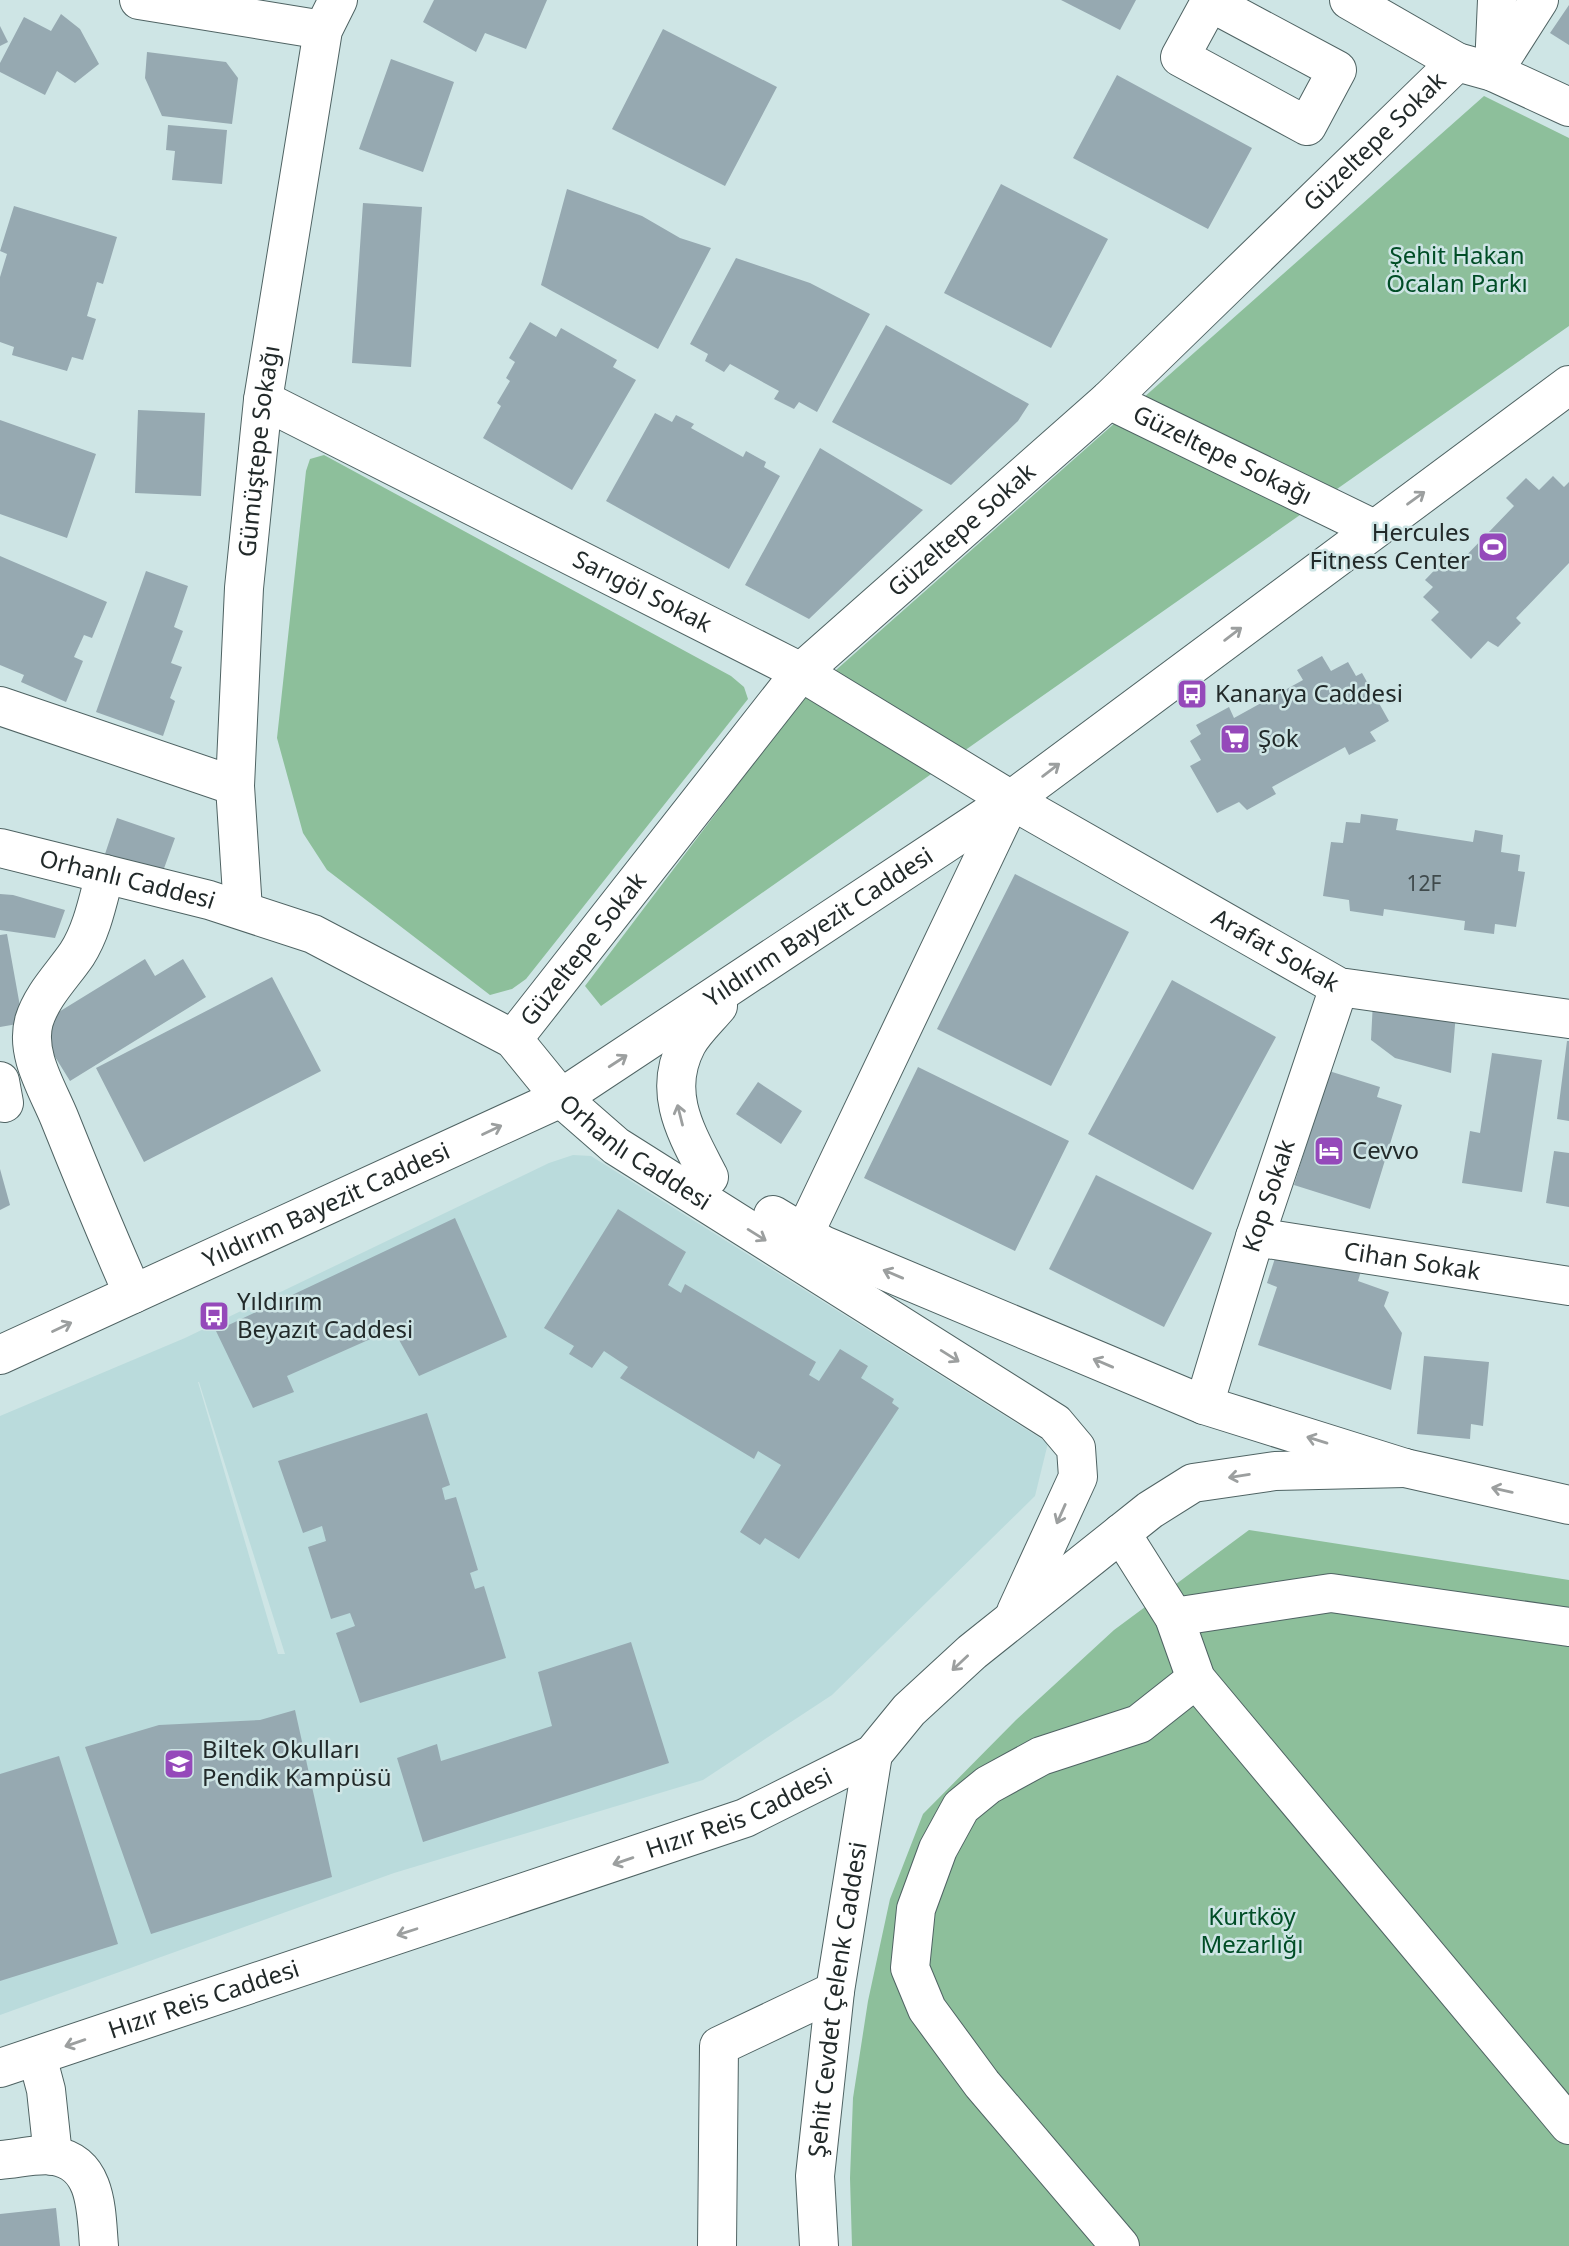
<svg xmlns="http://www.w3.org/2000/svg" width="1569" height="2246" font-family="'Noto Sans',sans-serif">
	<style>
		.built { fill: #badbdc; fill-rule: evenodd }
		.green { fill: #8dbf9b }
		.building { fill: #96a9b1 }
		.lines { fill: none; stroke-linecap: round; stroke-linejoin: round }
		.minor-casing { stroke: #4f6363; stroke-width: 40 }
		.minor { stroke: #fff; stroke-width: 38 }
		.oneway { stroke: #9c9f9f }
		.labels { text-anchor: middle; stroke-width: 5; stroke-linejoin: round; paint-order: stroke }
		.number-label { font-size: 21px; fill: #3f4a4c }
		.street-label { font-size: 24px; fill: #222a2a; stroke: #cee5e5 }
		.park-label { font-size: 24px; fill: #004d26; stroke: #cee5e5 }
		.poi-label { font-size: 24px; fill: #222a2a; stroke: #cee5e5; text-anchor: start }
	</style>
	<rect width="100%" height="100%" fill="#cee5e5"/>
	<path class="built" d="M573,1155l18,1 457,287 -13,53 -203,199 -129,85 -309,93 -394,142v-599l185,-78 364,-175zM198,1382h1l86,272h-7z"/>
	<path class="green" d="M1484,96l85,42v188l-968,680 -16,-20 216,-285z
		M324,455l407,221 13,11 4,12 -222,280 -14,10 -22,6 -163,-125 -24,-37 -26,-95 29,-267 4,-12z
		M1249,1530l320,50v666h-717l-2,-68 3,-80 15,-97 22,-102 33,-85 93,-94 98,-90z"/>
	<path class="building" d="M434,0h113l-21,49 -41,-16 -9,19 -53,-30z
		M1061,0h75l-16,30z
		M1569,5v40l-19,-12z
		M61,14l19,15 19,35 -24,19 -18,-12 -12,24 -45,-23v-9l24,-46 27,14z
		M0,26l8,16 -8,4z
		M663,29l114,58 -52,99 -113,-57z
		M147,52l79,10 12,16 -6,46 -70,-8 -17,-38z
		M391,59l63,23 -31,90 -64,-23z
		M1117,75l135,73 -44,81 -135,-71z
		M168,125l59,5 -5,54 -50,-4 3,-29 -9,-1z
		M1001,184l107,55 -57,109 -107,-55z
		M567,189l75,27 38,22 31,10 -53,101 -117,-64z
		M363,203l59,4 -11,160 -59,-4z
		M14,206l103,31 -14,47 -6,-2 -10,34 9,3 -13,41 -11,-3 -5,14 -55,-16 2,-8 -14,-5v-65l7,-23 -7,-3z
		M736,258l74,25 60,31 -53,98 -18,-10 -5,7 -20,-10 5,-8 -49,-27 -6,8 -19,-11 3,-7 -18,-10z
		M530,322l26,15 5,-9 56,32 -4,7 23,13 -64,110 -89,-52 18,-32 -4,-3 13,-22 -4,-3 9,-16 -6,-4z
		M886,325l143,79 -11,17 -67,64 -119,-63z
		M138,410l67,3 -4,83 -66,-3z
		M655,413l17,9 4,-7 18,9 -3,4 52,29 3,-6 20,11 -2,5 16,9 -51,93 -123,-68z
		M0,420l96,34 -29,84 -67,-24z
		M820,448l103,62 -114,109 -64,-34z
		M1553,476l11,11 5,-5v81l-53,55 5,5 -23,24 -10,-6 -17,18 -40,-39 8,-8 -16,-15 10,-10 -8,-7 26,-27 9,9 54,-56 -8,-8 20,-20 13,12z
		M0,556l107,46 -15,36 -8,-3 -10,22 9,4 -17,41 -45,-20 3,-7 -24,-10z
		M146,571l42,15 -14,41 9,4 -12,32 11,4 -12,31 5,3 -12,35 -67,-24z
		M1322,656l9,15 17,-9 8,14 6,-3 27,48 -19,11 6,9 -27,14 -4,-8 -73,40 4,7 -29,16 -8,-8 -22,11 -27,-47 11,-6 -11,-19 11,-7 -5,-9 33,-18 5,11 69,-38 -6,-10z
		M1361,814l37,5 -2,11 77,12 2,-12 28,5 -2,17 19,3 -2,16 7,1 -9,55 -21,-3 -1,10 -30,-4 1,-9 -81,-12 -1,7 -33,-5 -1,-11 -26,-4 8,-54 12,1 3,-21 14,1z
		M117,818l58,20 -13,36 -57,-20z
		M1015,874l114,58 -78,154 -114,-57z
		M0,894l13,1 52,15 -10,28 -55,-8z
		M7,934l16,89 -23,4v-92z
		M145,959l10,17 28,-17 23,38 -136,84 -34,-55z
		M272,977l49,94 -177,91 -48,-94z
		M1172,980l104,57 -83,153 -105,-56z
		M1373,1001l83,12 -5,60 -56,-15 -24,-18z
		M1567,1041h2v80l-12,-2z
		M1492,1053l50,7 -20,132 -60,-9 8,-52 10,2z
		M918,1067l151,74 -54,110 -151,-73z
		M1329,1071l51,16 -3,10 25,8 -32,104 -76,-24z
		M758,1082l44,29 -21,33 -45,-30z
		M1554,1151l15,2v54l-23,-4z
		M0,1169l10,36 -10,5z
		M1096,1175l116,58 -48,94 -115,-58z
		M618,1209l68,43 -18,33 13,8 4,-9 131,78 -7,13 10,6 21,-32 28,17 -7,12 33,21 -2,4 7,5 -100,151 -34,-21 -5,7 -20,-13 41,-67 -23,-14 -4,8 -134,-81 8,-11 -24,-16 -12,17 -23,-14 5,-8 -30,-18z
		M455,1218l52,119 -88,39 -26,-47 -106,47 7,16 -41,16 -37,-77z
		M1277,1252l84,19 -3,10 31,11 -5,14 18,27 -11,57 -133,-45 19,-58 -10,-4z
		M1424,1356l65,6 -6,64 -12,-2 -1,15 -53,-5z
		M427,1413l23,72 -8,3 3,12 11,-3 22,73 -8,3 5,16 9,-3 22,72 -146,45 -24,-70 19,-7 -5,-13 -19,6 -23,-72 18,-6 -4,-15 -19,7 -25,-72z
		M631,1642l38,121 -246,79 -26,-84 40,-14 4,17 111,-35 -14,-54z
		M295,1710l37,167 -181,57 -66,-187 74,-22 101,-5z
		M59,1756l59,188 -118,37v-207z
		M56,2208l4,38h-60v-32z"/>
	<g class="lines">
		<g class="minor-casing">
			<g id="minor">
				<path d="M139,0l184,30"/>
				<path d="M1349,0l108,62 36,10 76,35"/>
				<path d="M1210,2l127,68 -30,56 -127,-69 30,-55 1,-2"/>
				<path d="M1494,68l3,-68"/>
				<path d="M1493,72l46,-72"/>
				<path id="s1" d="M263,400l538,272 210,128 328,187 230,32"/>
				<path id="s2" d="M1109,400l265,129"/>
				<path d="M0,706l235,80"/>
				<path id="s3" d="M0,848l209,52 104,34 200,105 48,59 55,48 439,277 21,25 2,29 -62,135"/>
				<path d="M105,874c-7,26 -13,57 -28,80 -15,22 -35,41 -43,67 -9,33 13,67 25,96 24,60 48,118 74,177"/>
				<path id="s4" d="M243,910l-8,-124 9,-198 19,-188 60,-370 15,-30"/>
				<path id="s5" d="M513,1039l288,-367 308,-272 348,-338"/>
				<path d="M0,1081l4,22"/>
				<path d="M709,1177c-22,-43 -48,-84 -22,-133 7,-13 21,-26 31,-38"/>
				<path d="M773,1215l50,30 381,160 201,63 164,37"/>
				<path d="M804,1234l207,-434"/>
				<path id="s6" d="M1255,1237l314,49"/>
				<path id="s7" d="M0,1355l561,-257 450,-298 558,-415"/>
				<path id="s8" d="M1204,1405l51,-168 84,-250"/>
				<path d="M1121,1533l53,84 22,62 373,446"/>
				<path d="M1174,1617l157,-24 238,34"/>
				<path d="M37,2056l9,34 7,66"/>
				<path id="s9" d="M0,2068l745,-250 128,-64 36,-44 63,-58 178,-142 43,-27 82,-12 130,-3"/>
				<path d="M0,2160c17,-1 38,-7 55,-4 43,8 41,56 44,90"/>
				<path d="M717,2246l2,-200 116,-55"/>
				<path id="s10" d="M819,2246l-4,-70 20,-185 38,-237"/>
				<path d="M1120,2246l-138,-162 -55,-75 -17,-41 6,-59 22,-60 23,-42 27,-22 53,-29 98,-32 57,-45"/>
			</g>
		</g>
		<use href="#minor" class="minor"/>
	</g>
	<defs><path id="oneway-shaft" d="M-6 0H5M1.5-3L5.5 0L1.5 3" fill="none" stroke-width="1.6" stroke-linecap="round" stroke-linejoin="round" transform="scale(1.75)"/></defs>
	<g class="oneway">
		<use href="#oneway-shaft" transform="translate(1416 498) rotate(-36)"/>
		<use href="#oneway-shaft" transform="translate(1233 634) rotate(-37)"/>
		<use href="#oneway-shaft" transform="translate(1051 770) rotate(-37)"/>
		<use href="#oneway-shaft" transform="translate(618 1061) rotate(-33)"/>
		<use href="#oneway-shaft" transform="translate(680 1115) rotate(-104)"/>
		<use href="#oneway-shaft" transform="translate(492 1130) rotate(-25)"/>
		<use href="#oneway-shaft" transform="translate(757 1235) rotate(32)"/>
		<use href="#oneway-shaft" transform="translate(893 1274) rotate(-157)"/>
		<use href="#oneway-shaft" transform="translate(62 1327) rotate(-25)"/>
		<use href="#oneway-shaft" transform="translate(950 1356) rotate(32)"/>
		<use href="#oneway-shaft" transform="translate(1103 1363) rotate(-157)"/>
		<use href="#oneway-shaft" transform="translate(1317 1440) rotate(-163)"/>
		<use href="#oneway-shaft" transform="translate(1239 1476) rotate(171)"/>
		<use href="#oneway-shaft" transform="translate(1502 1490) rotate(-167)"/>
		<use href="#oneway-shaft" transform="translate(1061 1514) rotate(114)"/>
		<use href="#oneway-shaft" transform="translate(960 1663) rotate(137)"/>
		<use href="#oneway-shaft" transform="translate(623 1861) rotate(161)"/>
		<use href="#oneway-shaft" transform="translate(407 1932) rotate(162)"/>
		<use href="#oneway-shaft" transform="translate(75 2043) rotate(161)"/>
	</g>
	<defs>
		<g id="stadium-square" transform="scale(1.575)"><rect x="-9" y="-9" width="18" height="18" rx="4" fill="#9549ba" stroke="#cee5e5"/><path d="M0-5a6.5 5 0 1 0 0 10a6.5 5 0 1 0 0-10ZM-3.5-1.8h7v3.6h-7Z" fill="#fff"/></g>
		<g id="bus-square" transform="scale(1.575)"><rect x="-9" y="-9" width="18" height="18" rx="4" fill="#9549ba" stroke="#cee5e5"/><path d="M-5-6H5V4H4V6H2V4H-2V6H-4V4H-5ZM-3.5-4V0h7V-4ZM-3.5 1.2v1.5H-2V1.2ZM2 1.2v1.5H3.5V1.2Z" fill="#fff"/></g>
		<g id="supermarket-square" transform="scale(1.575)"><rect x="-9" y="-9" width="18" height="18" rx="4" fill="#9549ba" stroke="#cee5e5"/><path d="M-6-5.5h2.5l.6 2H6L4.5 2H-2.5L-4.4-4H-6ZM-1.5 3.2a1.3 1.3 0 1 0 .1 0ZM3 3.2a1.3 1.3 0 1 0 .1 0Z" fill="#fff"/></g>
		<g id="hotel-square" transform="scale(1.575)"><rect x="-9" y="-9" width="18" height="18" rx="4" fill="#9549ba" stroke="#cee5e5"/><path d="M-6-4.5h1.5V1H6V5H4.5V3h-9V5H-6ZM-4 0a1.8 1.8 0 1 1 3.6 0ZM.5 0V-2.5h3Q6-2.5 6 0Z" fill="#fff"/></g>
		<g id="school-square" transform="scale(1.575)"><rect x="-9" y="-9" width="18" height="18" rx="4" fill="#9549ba" stroke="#cee5e5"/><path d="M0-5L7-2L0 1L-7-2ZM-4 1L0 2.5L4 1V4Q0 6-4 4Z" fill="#fff"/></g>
	</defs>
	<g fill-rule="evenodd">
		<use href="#stadium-square" x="1493" y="547"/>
		<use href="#bus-square" x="1192" y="694"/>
		<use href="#supermarket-square" x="1235" y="739"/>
		<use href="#hotel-square" x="1329" y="1151"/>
		<use href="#bus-square" x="214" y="1316"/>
		<use href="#school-square" x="179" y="1764"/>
	</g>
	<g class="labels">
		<g class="number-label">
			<text x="1424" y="891">12F</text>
		</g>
		<g class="street-label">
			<text dy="8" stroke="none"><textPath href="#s5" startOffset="1248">Güzeltepe Sokak</textPath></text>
			<text dy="8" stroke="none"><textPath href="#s4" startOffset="460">Gümüştepe Sokağı</textPath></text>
			<text dy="8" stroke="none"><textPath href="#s2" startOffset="126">Güzeltepe Sokağı</textPath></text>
			<text dy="8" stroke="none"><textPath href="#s5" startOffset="681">Güzeltepe Sokak</textPath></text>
			<text dy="8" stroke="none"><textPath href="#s1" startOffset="425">Sarıgöl Sokak</textPath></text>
			<text dy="8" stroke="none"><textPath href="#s3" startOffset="131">Orhanlı Caddesi</textPath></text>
			<text dy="8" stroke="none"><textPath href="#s7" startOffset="926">Yıldırım Bayezit Caddesi</textPath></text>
			<text dy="8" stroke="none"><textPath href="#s5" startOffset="114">Güzeltepe Sokak</textPath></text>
			<text dy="8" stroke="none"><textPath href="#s1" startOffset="1153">Arafat Sokak</textPath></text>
			<text dy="8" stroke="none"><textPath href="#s3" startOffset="719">Orhanlı Caddesi</textPath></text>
			<text dy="8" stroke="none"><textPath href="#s8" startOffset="219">Kop Sokak</textPath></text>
			<text dy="8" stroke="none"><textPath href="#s7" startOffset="359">Yıldırım Bayezit Caddesi</textPath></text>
			<text dy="8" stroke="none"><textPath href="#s6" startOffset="159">Cihan Sokak</textPath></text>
			<text dy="8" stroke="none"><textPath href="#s9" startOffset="782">Hızır Reis Caddesi</textPath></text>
			<text dy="8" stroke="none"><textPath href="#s9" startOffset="215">Hızır Reis Caddesi</textPath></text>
			<text dy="8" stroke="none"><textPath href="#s10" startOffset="248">Şehit Cevdet Çelenk Caddesi</textPath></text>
		</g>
		<g class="park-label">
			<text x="1457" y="264">Şehit Hakan<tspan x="1457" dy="28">Öcalan Parkı</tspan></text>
			<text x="1252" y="1925">Kurtköy<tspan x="1252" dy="28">Mezarlığı</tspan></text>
		</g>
		<g class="poi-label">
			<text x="1470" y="541" text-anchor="end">Hercules<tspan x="1470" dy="28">Fitness Center</tspan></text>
			<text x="1215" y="702">Kanarya Caddesi</text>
			<text x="1258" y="747">Şok</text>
			<text x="1352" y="1159">Cevvo</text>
			<text x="237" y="1310">Yıldırım<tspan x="237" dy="28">Beyazıt Caddesi</tspan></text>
			<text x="202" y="1758">Biltek Okulları<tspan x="202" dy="28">Pendik Kampüsü</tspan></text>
		</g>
	</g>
</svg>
